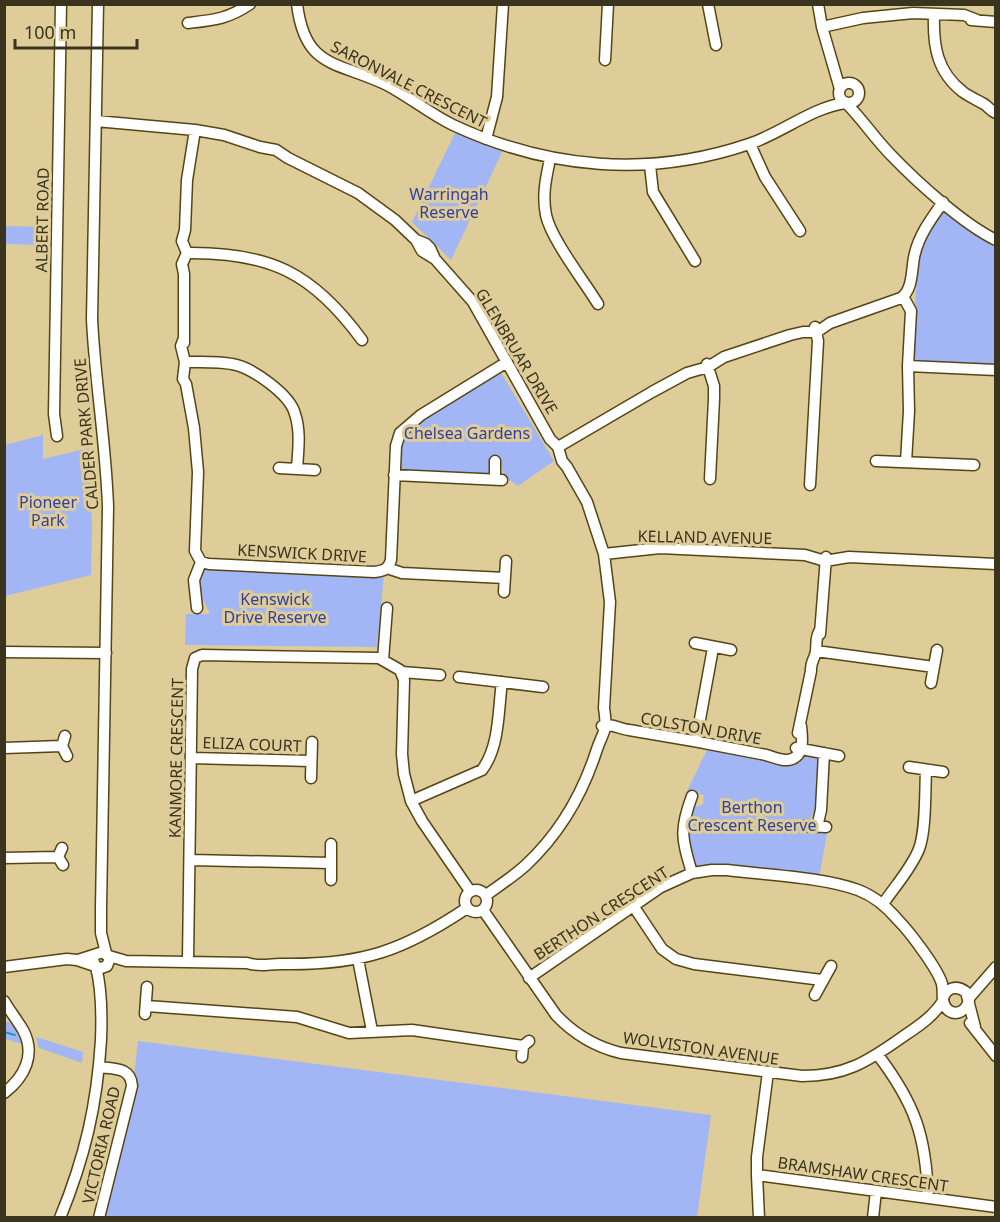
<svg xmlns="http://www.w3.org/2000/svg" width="1000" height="1222" font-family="'Noto Sans',sans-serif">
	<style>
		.green { fill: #a2b6f6 }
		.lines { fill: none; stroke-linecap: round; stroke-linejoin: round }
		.stream { stroke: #2598a9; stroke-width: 2 }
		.minor-casing { stroke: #564514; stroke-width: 13 }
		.minor { stroke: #fff; stroke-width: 10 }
		.labels { text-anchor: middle; stroke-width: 6; stroke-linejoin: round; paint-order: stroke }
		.street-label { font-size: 16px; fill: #3a331e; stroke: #decc99 }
		.park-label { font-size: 16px; fill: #3041a0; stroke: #decc99 }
	</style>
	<rect width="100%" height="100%" fill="#decc99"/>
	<path class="green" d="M456,131l47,19 -52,110 -39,-38z
		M945,212l6,1 35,29 9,4v118h-61l-20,-4 -2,-8 6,-91 3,-15 19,-33z
		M5,226l39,1v18l-39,-1z
		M500,371l54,90 -36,25 -13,-9 -6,-17 -12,14 -81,-2 -7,-6 -1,-19 9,-19z
		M43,435v24l46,-11 3,78 -1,49 -86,21v-151z
		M205,568l179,7 -7,72 -192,-2 1,-31h24l-10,-21 -2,-18z
		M708,748l81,14 14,-7 16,3c-1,17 5,59 -16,64v9l24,2 -8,45 -107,-12 -15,1c-14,-22 -12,-33 -8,-57l14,-6 1,-9 -17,-4z
		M5,1022h4l10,12 3,10 -17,-5z
		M36,1037l47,15 -1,11 -43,-15z
		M138,1041l573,74 -14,102 -594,1 26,-99z"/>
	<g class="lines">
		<path class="stream" d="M4,1032l11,3"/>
		<g class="minor-casing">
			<path id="minor" d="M98,4l-6,315c3,63 14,125 16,188l-7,401v25l5,20
				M297,4c8,66 41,57 90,81 23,12 43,29 66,40 95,44 196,53 296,19 33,-11 62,-36 96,-41
				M708,4l8,41
				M818,4l4,23 18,62
				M934,15c-1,31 3,57 29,77 7,5 14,8 21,12 5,3 6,7 12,9
				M971,20l25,2
				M188,23c26,-3 40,-4 62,-19
				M822,27l41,-9 50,-5 51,2 13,5
				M605,60l3,-56
				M839 93a10 10 0 1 1 20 0a10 10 0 1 1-20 0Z
				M846,103c17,17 29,36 46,53 25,26 71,68 104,84
				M96,121l99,9 29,5 36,12 16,3 12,8 70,35 37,27 21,20 6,11 13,8
				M486,139l11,-42 6,-93
				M750,144l15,33 35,54
				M550,159c-4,19 -8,36 -4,56 5,24 38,66 52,89
				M650,165l3,27 42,69
				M416,240l10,4 4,4 5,11 38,43 77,137 8,8 4,14 5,6 20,35 17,52 6,48 -6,106c4,25 -1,22 -8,44 -14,43 -36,81 -70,113 -12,11 -26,20 -40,30
				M187,253c83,-1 126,20 175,87
				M901,298l4,2 6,11 -3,55 1,45 -3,51
				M184,338l-3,8 4,16 -2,17 3,5 8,44 4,44 -3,79 6,11 8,2 165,8c9,-1 14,-2 17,-12l5,-114 4,-13 21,-18 86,-53
				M184,343v-69l-2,-10 5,-11 -5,-12 3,-11 2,-50 8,-50
				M185,362c15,0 32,-1 47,2 19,3 58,30 63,50 6,18 3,37 2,55
				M707,364l7,22v13l-4,80
				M908,366l88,4
				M57,436l-3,-22 7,-410
				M558,447l94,-55 35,-19 21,-6 16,-10 66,-22 13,-3h14l13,-9 71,-25c13,-9 10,-31 14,-45 5,-20 17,-35 28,-51
				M495,461v18
				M876,461l98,4
				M279,468l36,2
				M394,475l108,5
				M810,485l8,-144 -3,-14
				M604,554l56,-6 145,7 20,6 24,-4 147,7
				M387,568l15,5 103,5
				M504,592l2,-31
				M197,608l-3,-28 7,-18
				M820,634l6,-77
				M695,643l36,7
				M816,651l118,16
				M4,652l102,1
				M383,660l4,-52
				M402,672l38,3
				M459,677l84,10
				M931,683l6,-33
				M602,726c9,-3 18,3 27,4 44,7 88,15 132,24 10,1 21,9 31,5 13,-5 10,-22 9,-33
				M798,733l13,-62c-1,-9 4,-12 5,-20 1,-9 -1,-13 4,-21
				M65,736l-3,10 5,10
				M696,741l17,-93
				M4,748l58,-2
				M796,748l43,8
				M191,758l120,3
				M909,767l34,5
				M311,778l1,-36
				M411,801l71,-31c18,-24 16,-60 20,-88
				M804,826l22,1
				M817,827l4,-17 3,-57
				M62,848l-4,9 5,8
				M4,858l54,-1
				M191,860l140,3
				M692,873c-10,-34 -13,-42 0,-77
				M331,880v-36
				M465 901a11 11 0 1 1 22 0a11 11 0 1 1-22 0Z
				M883,904c12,-18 28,-35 36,-55 7,-18 6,-57 7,-79
				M634,907l28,42 14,10 18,5 128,16
				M483,910l73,105c18,19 40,32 65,38l181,23c43,0 65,-14 99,-38 16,-11 31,-20 42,-37
				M109,956l17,5 121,2c16,5 22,0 37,1 78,1 119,-13 183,-56
				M358,959l14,72
				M78,960l25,-8 7,6 -3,8 -6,2 -5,-1 -3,-7 1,-5
				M188,961l4,-292 3,-11 7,-3 177,3 21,12 4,10 -2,74 2,20 7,27 11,20 48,70
				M4,967l63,-8 10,1 18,6
				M529,978l132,-91 31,-14 20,-3h15c39,5 96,7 131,20 16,6 29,17 40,30 11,11 40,49 44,64 2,8 -2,19 6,26 9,7 18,0 21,-9
				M815,995l16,-29
				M943,998c4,-11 14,-13 23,-6l9,35
				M969,998l27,-31
				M4,1001c6,10 13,19 19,29 13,24 2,47 -19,63
				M147,1006l150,11 52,16 63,-3 111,16
				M145,1014l2,-27
				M970,1023l26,33
				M878,1055c37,49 48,81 50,142
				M522,1057l1,-11 6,-5
				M768,1072l-11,85v18l239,32
				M757,1175l2,43
				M60,1218c25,-61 37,-113 41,-178 1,-25 1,-50 -5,-73
				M99,1218l33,-132c-1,-19 -18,-17 -33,-19
				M873,1218l3,-27"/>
		</g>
		<use href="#minor" class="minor"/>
	</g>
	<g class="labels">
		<g class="street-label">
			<text transform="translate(409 84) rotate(27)" y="6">SARONVALE CRESCENT</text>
			<text transform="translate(42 220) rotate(-89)" y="6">ALBERT ROAD</text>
			<text transform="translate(517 351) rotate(59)" y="6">GLENBRUAR DRIVE</text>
			<text transform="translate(86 434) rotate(-95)" y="6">CALDER PARK DRIVE</text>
			<text transform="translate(705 537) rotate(1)" y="6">KELLAND AVENUE</text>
			<text transform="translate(302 553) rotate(3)" y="6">KENSWICK DRIVE</text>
			<text transform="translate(701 728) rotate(10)" y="6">COLSTON DRIVE</text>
			<text transform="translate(252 744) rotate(2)" y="6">ELIZA COURT</text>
			<text transform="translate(176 758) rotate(-89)" y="6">KANMORE CRESCENT</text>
			<text transform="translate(601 913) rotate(-33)" y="6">BERTHON CRESCENT</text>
			<text transform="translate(701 1048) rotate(8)" y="6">WOLVISTON AVENUE</text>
			<text transform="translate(101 1145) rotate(-77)" y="6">VICTORIA ROAD</text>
			<text transform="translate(863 1174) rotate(8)" y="6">BRAMSHAW CRESCENT</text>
		</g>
		<g class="park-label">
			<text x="449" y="200">Warringah<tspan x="449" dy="18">Reserve</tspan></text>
			<text x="467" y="439">Chelsea Gardens</text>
			<text x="48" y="508">Pioneer<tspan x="48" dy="18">Park</tspan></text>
			<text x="275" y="605">Kenswick<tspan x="275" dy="18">Drive Reserve</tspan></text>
			<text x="752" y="813">Berthon<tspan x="752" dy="18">Crescent Reserve</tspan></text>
		</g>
	</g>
	<rect width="1000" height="1222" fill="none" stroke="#3a331e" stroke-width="12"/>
	<path d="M15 39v9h122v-9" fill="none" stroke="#3a331e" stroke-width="3"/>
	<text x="24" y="39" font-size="18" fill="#3a331e" stroke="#decc99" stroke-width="4.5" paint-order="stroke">100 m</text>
</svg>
